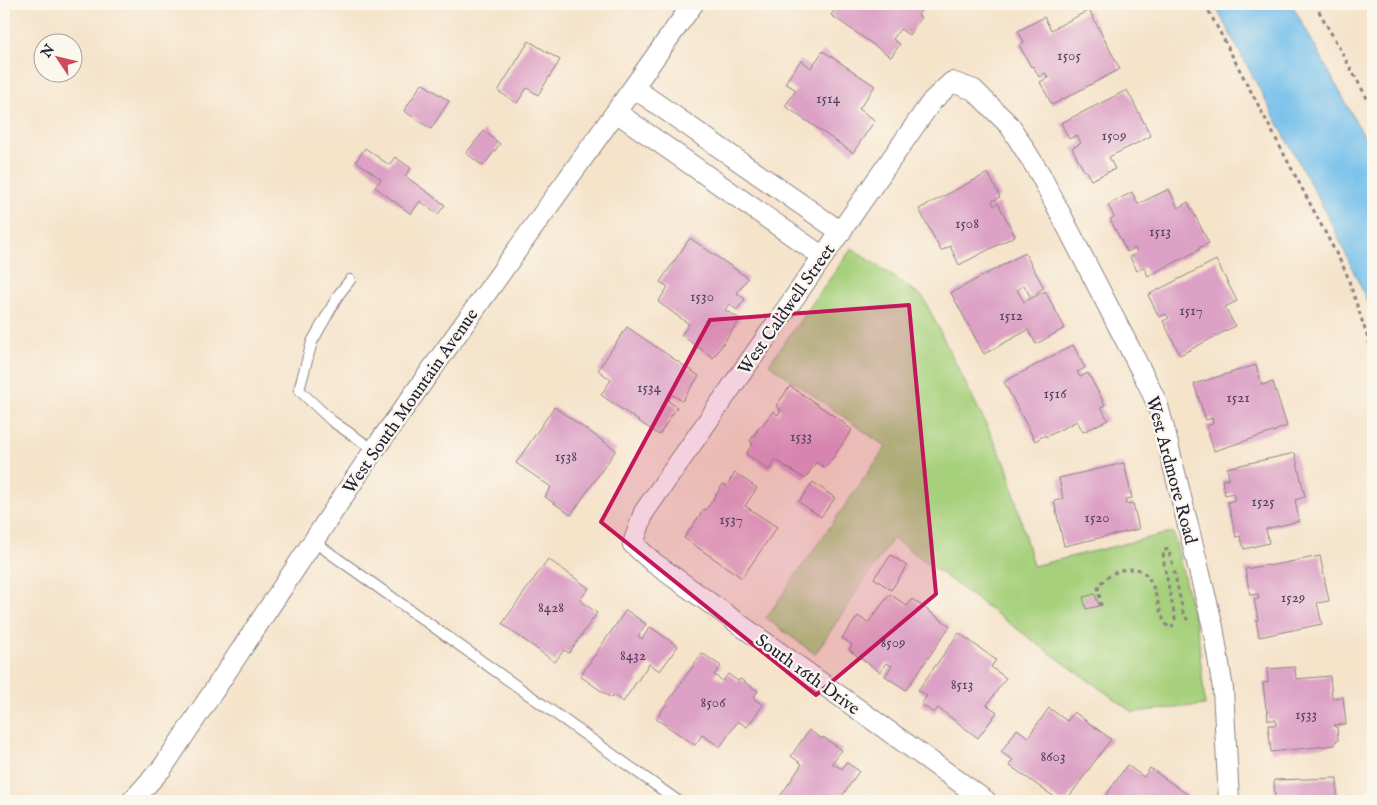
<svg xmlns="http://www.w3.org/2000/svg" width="1377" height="805" font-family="'IM FELL English',serif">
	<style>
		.green { fill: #a6d07c; stroke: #64795c }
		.water { fill: #71beeb; stroke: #4a7093 }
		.building { fill: #dca1c5 }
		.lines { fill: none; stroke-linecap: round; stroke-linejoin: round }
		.service-casing { stroke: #8c8282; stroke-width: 12 }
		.minor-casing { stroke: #8c8282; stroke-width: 22 }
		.path { stroke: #8c8282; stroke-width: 3; stroke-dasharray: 4 4; stroke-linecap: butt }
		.service { stroke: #fff; stroke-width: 10 }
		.minor { stroke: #fff; stroke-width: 20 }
		.marked { fill: #c2185b; fill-opacity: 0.2; stroke: #c2185b; stroke-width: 4; stroke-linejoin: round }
		.labels { text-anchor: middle; stroke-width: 4.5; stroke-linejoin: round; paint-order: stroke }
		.number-label { font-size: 15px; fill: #50425e }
		.street-label { font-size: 18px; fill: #22223b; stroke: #fbf7ec }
	</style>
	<rect width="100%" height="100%" fill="#fbf7ec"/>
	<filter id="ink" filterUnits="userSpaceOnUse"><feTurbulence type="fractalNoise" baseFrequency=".02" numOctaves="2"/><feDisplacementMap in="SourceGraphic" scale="10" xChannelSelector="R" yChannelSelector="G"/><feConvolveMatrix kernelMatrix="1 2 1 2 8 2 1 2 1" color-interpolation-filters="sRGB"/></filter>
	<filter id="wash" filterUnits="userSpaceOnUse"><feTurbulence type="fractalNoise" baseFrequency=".0096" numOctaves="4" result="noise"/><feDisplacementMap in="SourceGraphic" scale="20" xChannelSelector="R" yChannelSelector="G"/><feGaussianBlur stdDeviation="1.12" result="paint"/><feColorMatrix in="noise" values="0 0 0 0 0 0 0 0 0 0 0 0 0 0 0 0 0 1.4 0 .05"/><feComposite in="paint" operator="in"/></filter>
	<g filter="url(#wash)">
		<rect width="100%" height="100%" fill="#f5e3ca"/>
		<path class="green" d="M852,248l71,49 84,170 26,99 140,-34 25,102 7,71 -72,7 -79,-56 -161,-118 -78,116 -49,-36 120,-171 -117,-83z"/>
		<path class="water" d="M1214,4h78l81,149v161l-40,-88z"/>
		<g id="blocks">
			<path class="building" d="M839,4h87l-8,11 3,2 -12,18 -9,-6 -7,10 7,5 -9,13 -60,-42z
				M1089,10l31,59 -68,36 -12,-23 8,-4 -3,-5 -6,4 -6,-11 -2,1 -12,-22 5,-3 -6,-11 26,-14 7,13z
				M529,41l31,19 -22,35 -11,-7 -10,15 -19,-12z
				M823,51l52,35 -16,23 16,11 -22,33 -68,-47 11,-16 -11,-7 16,-23 10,8z
				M422,83l27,18 -18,28 -27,-18z
				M1127,90l24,46 -42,21 6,12 -24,11 -6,-10 -1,1 -12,-23 9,-5 -4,-8 -8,4 -8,-16z
				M484,131l16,13 -17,22 -17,-13z
				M365,148l24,17 6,-8 16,11 -6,8 40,29 -7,9 -18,-13 -9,13 -36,-27 6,-8 -25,-18z
				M988,173l12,24 -8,4 2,5 4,-3 17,33 -56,29 -9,-19 -9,5 -22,-42z
				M1169,189l9,19 10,-6 21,41 -10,5v2l-51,26 -4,-9 -7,4 -7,-14 7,-4 -2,-5 -8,4 -17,-33 4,-2 -6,-12 24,-13 6,12z
				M690,238l58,40 -11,15 8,6 -8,11 -8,-6 -4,6 15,9 -27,39 -32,-23 8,-11 -31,-22 10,-15 -8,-5z
				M1025,253l19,35 -14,8 -6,-11 -7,5 7,12 21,-11 20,37 -29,16 -8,-14 -44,24 -33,-61z
				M1216,260l21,41 -12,6 10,19 -55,29 -17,-34 6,-3 -3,-4 -7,3 -11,-22z
				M627,327l72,49 -17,25 -9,-6 -5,6 9,6 -18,28 -58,-40 10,-15 -13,-10z
				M1073,345l12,23 -8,4 3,5 8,-4 17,32 -4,2 7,13 -25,12 -6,-11 -31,16 -1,-2 -10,6 -31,-59z
				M1256,365l6,20 11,-3 14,44 -11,4v1l-62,20 -8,-25 7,-2 -1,-6 -6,2 -12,-36z
				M790,386l53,36v1l9,7 -26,38 -10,-6 -11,17 -29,-19 -7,10 -23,-16 7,-11 -3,-2 10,-15 1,1 12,-16 5,4 3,-5 -5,-4z
				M554,407l62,43 -45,65 -26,-18 6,-10 -35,-24z
				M1295,453l10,44 -10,3 4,21 -33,8 3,14 -25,6 -4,-13 -4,1 -8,-35 7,-2 -2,-7 -8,2 -3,-15 7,-1 -2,-11z
				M1124,463l8,35 -7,1 1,5 7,-1 6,26 -75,17 -10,-45 9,-2 -4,-21z
				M735,473l22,15 -12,18 32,21 -35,51 -58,-40 20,-29 2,1 17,-26 3,2z
				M813,482l22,16 -14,19 -22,-15z
				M891,555l16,11 -16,24 -17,-12z
				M1320,556l9,45 -12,2 5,21 -63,13 -3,-17h2l-4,-21h5l-1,-5 -8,1 -5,-26 23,-4 1,1z
				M548,559l41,29 -9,12 17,13 -28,40 -5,-3 -9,12 -53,-38z
				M890,594l17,12 5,-7 38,27 -44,64 -21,-14 7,-10 -6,-3 -6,9 -31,-22 3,-5 -10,-7 16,-22 10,7z
				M1095,594l4,12 -13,3 -3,-12z
				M626,610l20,14 -8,12 4,3 8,-12 28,19 -18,25 -11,-7 -26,38 -10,-7 -2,3 -31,-22z
				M959,633l37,27 -5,7 15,11 -19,27 10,7 -19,26 -40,-30 -4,5 -13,-9 6,-8 -9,-6z
				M702,653l19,13 -7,9 9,6 5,-7 10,7 2,-2 18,12 -5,7 10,7 -16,22 -9,-6 -18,26 -18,-12 -7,10 -39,-26z
				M1295,667l1,12 34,-3 2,22 11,-1 3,27 -12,1 1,2h2l1,14h-3v4l-64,7 -3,-27h8v-5h-8l-1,-11h-1l-3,-26 5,-1 -1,-13z
				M1049,708l18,13 7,-9 37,27 -45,62h-6l-51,-36 4,-5 -12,-8 16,-23 11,8z
				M809,730l13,9 1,-2 19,13 -10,13 10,6 4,-7 13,9 -20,30h-62l25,-37 -11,-8z
				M1127,765l17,12 6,-9 38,27 -4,6h-82z
				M1337,778v20l12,-1v4h-74l-1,-21z"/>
		</g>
	</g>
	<g filter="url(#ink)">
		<use href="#blocks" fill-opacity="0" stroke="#8c8282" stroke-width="1"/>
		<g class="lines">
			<g class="service-casing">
				<path id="service" d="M350,280l-11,14 -27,48 -13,48 33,31 42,29
					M313,541l365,260"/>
			</g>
			<g class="minor-casing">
				<path id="minor" d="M634,88l207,144
					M616,112l207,145
					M132,801l31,-34 211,-317 319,-446
					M986,801l-332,-238 -21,-19 11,-32 288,-411 20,-19 22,8 36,36 30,48 108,210 10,22 7,26 48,195 10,62 6,112"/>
			</g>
			<path class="path" d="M1205,4l141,268 27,82
				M1315,4l58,105
				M1174,571l10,45 4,4
				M1101,606l-3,-20c11,-11 17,-16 33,-17 28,-2 23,44 38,59l3,-1 3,-9 -11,-54 -1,-13 5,-2 5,16"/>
			<use href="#service" class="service"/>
			<use href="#minor" class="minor"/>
		</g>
	</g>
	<path class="marked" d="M909,305l27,289 -120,101 -215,-173 109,-202z"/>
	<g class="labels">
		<g class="number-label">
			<text x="1069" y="60">1505</text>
			<text x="828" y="103">1514</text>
			<text x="1114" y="140">1509</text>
			<text x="967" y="228">1508</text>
			<text x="1160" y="236">1513</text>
			<text x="702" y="301">1530</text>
			<text x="1191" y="315">1517</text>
			<text x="1011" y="320">1512</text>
			<text x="649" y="392">1534</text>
			<text x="1055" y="398">1516</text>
			<text x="1238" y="402">1521</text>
			<text x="801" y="441">1533</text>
			<text x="566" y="461">1538</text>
			<text x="1263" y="506">1525</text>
			<text x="1097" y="522">1520</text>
			<text x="731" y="524">1537</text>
			<text x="1293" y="602">1529</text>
			<text x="551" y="612">8428</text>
			<text x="893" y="647">8509</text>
			<text x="633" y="660">8432</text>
			<text x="962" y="689">8513</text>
			<text x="713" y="707">8506</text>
			<text x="1306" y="719">1533</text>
			<text x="1053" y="761">8603</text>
		</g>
		<g class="street-label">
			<text transform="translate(786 309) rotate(-55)" y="6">West Caldwell Street</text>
			<text transform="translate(410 401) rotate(-55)" y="6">West South Mountain Avenue</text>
			<text transform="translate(1172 470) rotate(75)" y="6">West Ardmore Road</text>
			<text transform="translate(808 674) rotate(36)" y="6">South 16th Drive</text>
		</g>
	</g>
	<rect width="1377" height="805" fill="none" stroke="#fbf7ec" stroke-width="20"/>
	<g transform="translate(58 58) rotate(305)"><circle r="24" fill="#fbf7ec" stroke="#a4a2a5"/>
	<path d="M0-4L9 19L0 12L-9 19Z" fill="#d1495b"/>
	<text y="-8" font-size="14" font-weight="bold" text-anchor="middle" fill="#22223b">N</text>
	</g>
</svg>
